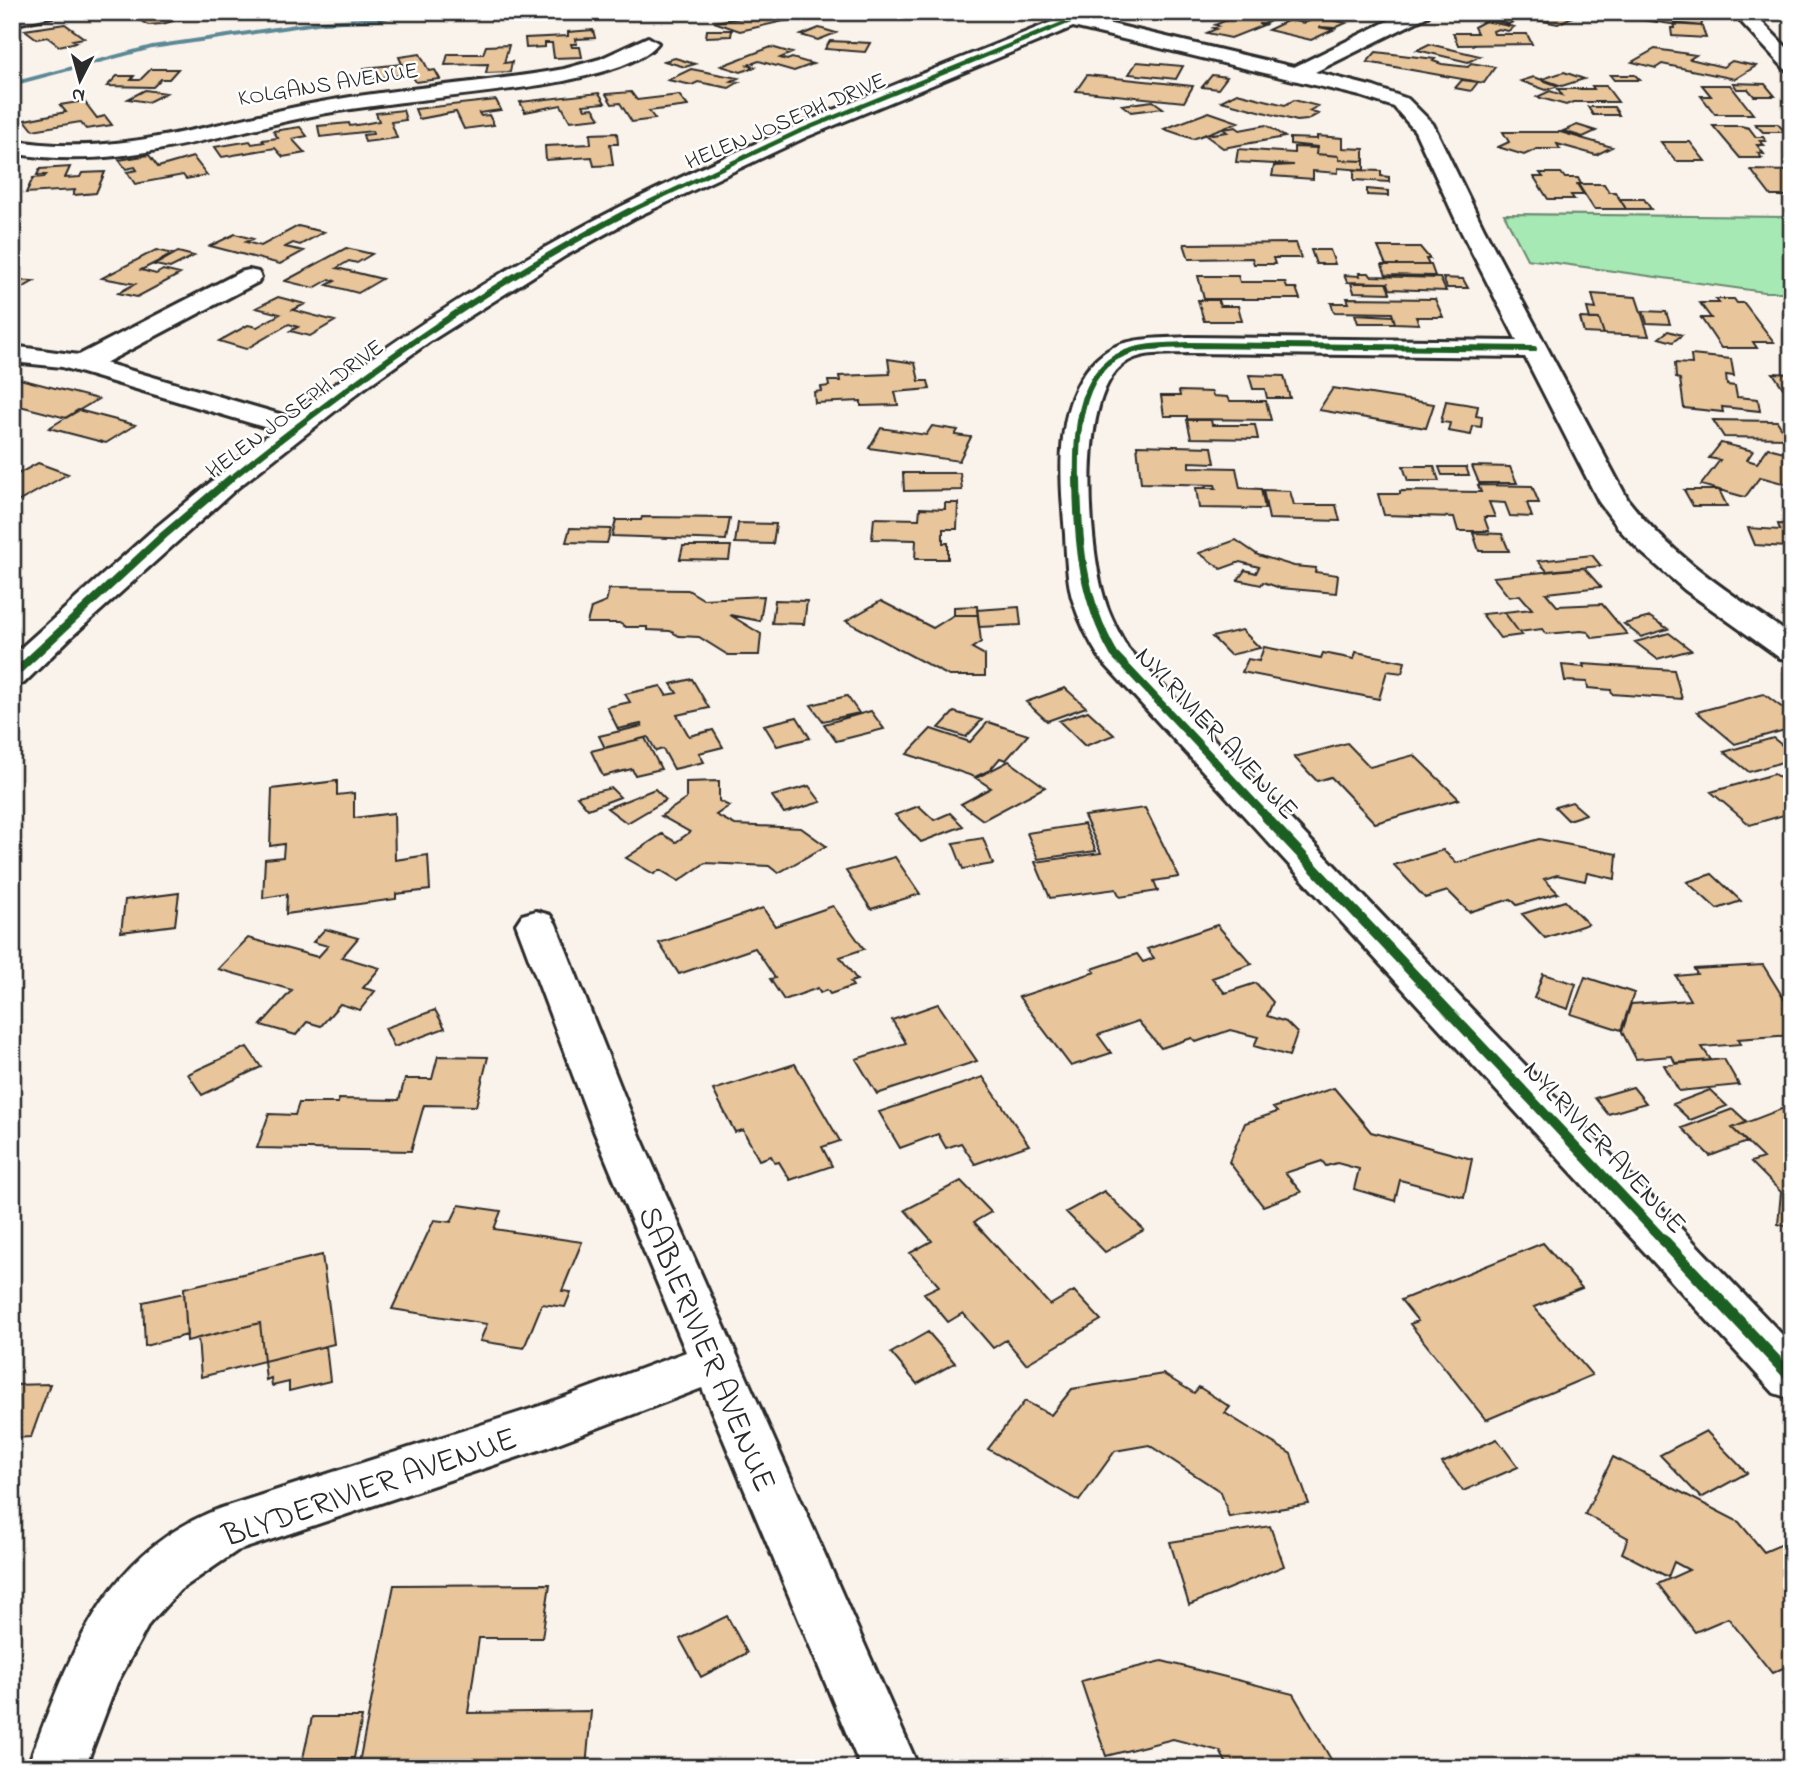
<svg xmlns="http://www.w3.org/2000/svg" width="1804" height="1780" font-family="'Indie Flower',sans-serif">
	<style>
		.green { fill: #a7e9b4; stroke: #698a70; stroke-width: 2 }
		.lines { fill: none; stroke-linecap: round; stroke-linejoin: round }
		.stream { fill: #5c8896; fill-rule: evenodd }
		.building { fill: #e8c59a; stroke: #2b2b2b; stroke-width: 2 }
		.minor-casing { stroke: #2b2b2b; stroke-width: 6 }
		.minor { fill: #fff; fill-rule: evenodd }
		.cycleway-far4-casing { stroke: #fff; stroke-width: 7 }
		.cycleway-far3-casing { stroke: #fff; stroke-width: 9 }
		.cycleway-far2-casing { stroke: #fff; stroke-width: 11 }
		.cycleway-far1-casing { stroke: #fff; stroke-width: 14 }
		.cycleway-casing { stroke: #fff; stroke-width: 17 }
		.cycleway-far4 { stroke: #1b5e20; stroke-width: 4.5 }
		.cycleway-far3 { stroke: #1b5e20; stroke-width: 6 }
		.cycleway-far2 { stroke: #1b5e20; stroke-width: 8 }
		.cycleway-far1 { stroke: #1b5e20; stroke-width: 10 }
		.cycleway { stroke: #1b5e20; stroke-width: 12 }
		.labels { text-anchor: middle; stroke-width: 5; stroke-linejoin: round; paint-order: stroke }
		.far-street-label { font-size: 23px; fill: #2b2b2b; stroke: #fff }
		.street-label { font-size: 28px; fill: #2b2b2b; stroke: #fff }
		.near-street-label { font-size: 33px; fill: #2b2b2b; stroke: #fff }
	</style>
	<rect width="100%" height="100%" fill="#faf3eb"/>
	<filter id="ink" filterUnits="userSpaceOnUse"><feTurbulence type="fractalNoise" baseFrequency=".0143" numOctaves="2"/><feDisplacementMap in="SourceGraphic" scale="14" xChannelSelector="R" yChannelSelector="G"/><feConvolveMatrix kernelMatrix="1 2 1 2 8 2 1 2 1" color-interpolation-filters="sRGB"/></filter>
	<g filter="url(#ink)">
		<path class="green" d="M1504,214l288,3v75h-28l-237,-33z"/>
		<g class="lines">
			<path class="stream" d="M401,12h13l-33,9 -57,3 -172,25 -140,37v-4l140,-37 172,-25 57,-3z"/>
		</g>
		<path class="building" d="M157,12h35l4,3 -34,9 -14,1 -13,-8z
			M776,12l10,4 -8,2 6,3 -44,10 -26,-9z
			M1228,12h56l-7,3 4,1 -17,8h-6l6,1 -33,13 -24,-5 9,-4 -3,-1 5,-2 -3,-1 21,-9 -11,-2z
			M1470,12h87l17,4 -16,8 -36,-7 -13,7 -43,-10z
			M1607,12h40l56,8 -2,6 -30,-2 -62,-9z
			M1320,17l26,6 -11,5 -16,-1 14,3 -22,10 -43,-10 21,-10 15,3z
			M1485,21l29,6 -6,4 -10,-2 -5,2 1,3h33l5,10 -74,1 -5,-12h24l-3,-6z
			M1674,23l28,3 4,12 -34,-2 -1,-8h4z
			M65,24l19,14 -11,2 4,2 -18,4 -12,-9 -10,2 -12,-9z
			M819,28l17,5 -18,7 -17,-5z
			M593,30l2,8 -19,1 1,5h-6l1,3h8l2,10 -28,1 -2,-15h-7v4l-19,1 -1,-10 43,-2v-4z
			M707,30h25l-1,6 -25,1z
			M830,41l40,2 -5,9 -40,-3z
			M1429,44l51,12 -12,6 -51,-12z
			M509,45l-5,18 8,-1 -2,10 -24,1 2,-9 -43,1 3,-11h35l3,-8z
			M771,47l21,6 -12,5 7,2 5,-2 21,6 -19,7 -35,-10 -11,4 7,2 -14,5 -20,-6z
			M1655,49l41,6 -6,4 33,8 9,-6 24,5 -21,13 -73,-15 -6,4 -24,-6z
			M1376,52l59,7 -2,2 9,3 26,3 3,-4 24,4 -11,16 -117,-21z
			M420,54l9,17 6,-1 5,9 -24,3 -5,-8 -42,5 -5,-11 38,-4 -3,-7z
			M675,58l20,6 -10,3 -21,-6z
			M1137,62l46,4 -7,13 -47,-5z
			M151,69h27l-9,10h-8l-8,8 -46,-1 10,-10h17l-3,4h9z
			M691,69l47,9 -7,3 8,1 -10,6 -31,-6 -6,3 -24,-5z
			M1564,72l20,7 -22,7 -20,-7z
			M1087,75l106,11 -9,16 -108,-11z
			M1212,75l15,2 -9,12 -16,-2z
			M1610,75h25l5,5h-26z
			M1534,77l25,9 -13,4 -25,-9z
			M1462,80l16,2 -7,9 -16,-3z
			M1733,83l32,1 10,12h-21l-6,-7h-11z
			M1702,85h28l23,29h-38l-14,-18h10z
			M1592,86h14l12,16h-45l-7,3 -29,-8 13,-6 12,4 -4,-6h36z
			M145,90l21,3 -18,9 -20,-3z
			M631,92l6,8 42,-5 9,11 -39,5 6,8 -23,3 -12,-19 -8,1 -6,-10z
			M599,93l6,10 -22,2 2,4 8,-1 7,10 -30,3 -9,-16 -36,7 -5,-10z
			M1237,93l48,12 9,-5 24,6 -9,5 9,3 -11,6 -10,1 -76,-20z
			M496,100l5,10 -22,3 2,3 8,-1 5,10 -30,4 -8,-17 -37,7 -4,-10z
			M84,101l13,17 8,-2 7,9 -26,4 -6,-7 -47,8 -8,-10 41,-8 -6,-7z
			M1153,101l10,7 -32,4 -9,-7z
			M1588,107h26l5,8h-26z
			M403,110l3,10 -15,2 6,16 -32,4 -2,-7 10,-1 -1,-3 -52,6 -2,-11 31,-3 1,3 13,-2 16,-3 -3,-8z
			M1209,112l29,10 -45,17 -29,-10z
			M1755,124h23l7,8h-22z
			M1266,125l19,12 -62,11 -18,-13 22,-3 -4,-3 13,-2 4,3z
			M1577,125l19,6 -13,6 -20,-6z
			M1713,126h28l8,2 7,9h7l3,4h-6l4,4h-7l7,9 -6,-1 4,5h-22z
			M300,127l7,9 -15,3 13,14 -22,4 -8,-9 -53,9 -7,-10 35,-6 2,3 12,-2 -2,-2 16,-2 -5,-7z
			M1503,132h57l52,15 -16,8 -39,-11 3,5h-23l-13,6 -26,-8 11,-5z
			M617,133l1,11h-8l3,21 -19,1 -2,-9 -46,3 -1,-14 46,-2 -1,-10z
			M1317,136l26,2v10l21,1v12l-25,-1v-4l-23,-2 1,-7 -27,-3v-6l27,1z
			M1661,142h29l15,19h-29z
			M1294,147l23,1 -1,6 23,2v4l25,1v9l-26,-2v5l-25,-2v8l-41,-3 2,-10 20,-1 -58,-3 2,-13 56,4z
			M149,155l9,12 35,-10 14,18 -21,4 -3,-4 -48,9 -8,-12 10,-2 -2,-3 -9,2 -7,-9z
			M70,167l-5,11 15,-1 2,-4 23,-1 -9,21 -23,2 2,-5 -49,3 7,-15 11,-1 2,-2h-9l3,-6z
			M1354,170l27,1v5l8,1v5l-35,-2z
			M1751,170l41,1v25h-21z
			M1540,173h21l4,5h13l3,6h-4l7,11h-13l3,4h-26l-14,-22h9z
			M1578,184h26l5,8h6l11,17h-32z
			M1367,189l21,2v5l-21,-1z
			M1620,199h24l7,10h-25z
			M298,226l26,6 -24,13 -7,-2 -8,4 19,4 -24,13 -70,-18 25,-12 18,5 -7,3 15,4z
			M1296,243l5,15h-28l2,6h-21l-2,-6 -63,1 -5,-15z
			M1378,247h42l10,12h-4l3,6h-43z
			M346,248l26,6 -15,9 -8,-2 -12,7 45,11 -24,14 -31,-8 8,-4 -5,-2 -16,9 -29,-7z
			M156,250l17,4 -32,16 15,4 7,-4 17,4 -43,23 -19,-4 17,-9 -33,-6z
			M1311,250h19l5,14h-19z
			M178,252l16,4 -24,12 -15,-3z
			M1382,265h49l4,11 -49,-1z
			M1359,273h10l2,3 69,2 6,13 -56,-2 -2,-6 -41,-1 -3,-7 16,1z
			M1198,276h40l2,6h45l2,6h9l4,11h-96z
			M1443,278l20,1 5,9h-21z
			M12,280l22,1 -22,13z
			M1351,283h35l4,10 -36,-1z
			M1592,294l44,3 13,39 -45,-2 -5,-15h-9l-3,-11 9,1z
			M278,297l27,7 -12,6 42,11 -25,15 -20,-5 8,-4 -9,-3 -43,25 -27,-8 29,-16 9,2 23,-13 -24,-6z
			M1347,298l88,1 8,18h-27l3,7 -24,-1 -3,-10 -58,-1 -3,-9h18z
			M1716,299h18l3,4h7l30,39h-21l4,6h-36l-20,-30h10l-11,-15h19z
			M1198,300h20l2,6h18l4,15h-38z
			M1643,311l23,1 4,12 -23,-1z
			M1355,314l38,2 2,7h-37z
			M1580,318l19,1 5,15 -20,-1z
			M1668,331l14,4 -9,7 -14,-4z
			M1691,355l40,4 3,17 -8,-1 1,10 8,1 2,11 21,2 2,12 -38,-4 1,5 -39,-4 -4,-29 -4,-1 -1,-15 17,1z
			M888,359l27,4 4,18h9l2,8 -35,3 3,13 -37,1v-5l-46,2 -1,-11 8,-1 -1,-4 8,-1 -1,-5h12l-1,-5 51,-2z
			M1773,373l19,1v14h-9z
			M1249,375l35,1 6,22h-23l-2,-9h-12z
			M12,377l86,22 -32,19 -54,-14z
			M1333,388l101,16 -8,24 -107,-18z
			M1179,391l33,1 1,4 15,1 2,4h36l5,19 -84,-1v-3h-23l-3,-20h19z
			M1446,401l32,5 -2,10 6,1 -1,10 -8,-1 -2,9 -23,-4 2,-8 -9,-1z
			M78,410l57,15 -29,18 -57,-15z
			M1187,420h24l1,5h43l3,14 -67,-1z
			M1713,420l64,1 11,17 -64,-1z
			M932,426l26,4 -3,5 16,2 -12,24 -90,-13 12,-20 45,7z
			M1721,443l32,8 -6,9 10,3 11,-15 24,6v29l-2,2 -30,-8 -15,20 -44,-12 19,-25 -11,-2z
			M1137,445l75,2 3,16 -26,-1v5l47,1 4,20 21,1 4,20 -66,-1 -3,-20h20l-1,-3 -74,-2z
			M38,463l30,11 -56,31v-28z
			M1403,466h31l5,15h-31z
			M1472,466l38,1 7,16h-38z
			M1439,467h27l3,8h-27z
			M903,473h57l2,17 -58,1z
			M1478,485l54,1 7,17h-12l5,14 -22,-1 -5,-13 -16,-1 6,15h-11l5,14h-31l-4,-14 -70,-2 -6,-21h22v-3l81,1z
			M1263,490l27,1 4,14h42l4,16 -71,-2z
			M1684,490h35l8,16h-34z
			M945,503h13l-1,26h-14v14h5v16h-33l1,-19 -44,-1 2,-21 45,1 1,-11 25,1z
			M642,517l88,1 -4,22 -114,-4 4,-16h25z
			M738,523l38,1 -3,20 -38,-1z
			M1778,524l14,1v25l-4,-3 -33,-2 -7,-17 32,2z
			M570,528l41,1 -4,14 -41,-1z
			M1473,533l29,1 7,17h-30z
			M1236,540l22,15 36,11 22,2 -1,4 23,3 -2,18 -56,-5 -17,-6 -2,3 -23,-5 7,-10 11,3 3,-6 -19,-5 -19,7 -22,-16z
			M683,546h48l-2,14 -49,-1z
			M1592,555l9,11 -54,5 -9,-10z
			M1584,568l17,19 -55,6 11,13 45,-2 25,30 -34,4 -5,-6 -7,-1 -35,3 -4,-5 -23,3 -15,-20 28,-3 -12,-14 -11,2 -16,-20z
			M609,589l79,1 15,9 61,-3 -4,25 -30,-6 31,19 -2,21h-31l-29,-18 -20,-1 -9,-5 -23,-1v-3h-21l-7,-4h-32l4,-15 15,-6z
			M775,600l32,1 -3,23 -32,-1z
			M881,601l52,27 21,-13h24l3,27 -9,6 13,7v21h-36l-103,-55z
			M977,606l1,9h-24v-8z
			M1019,607l2,18 -42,2 -2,-17z
			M1504,612l15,20 3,3 -22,3 -18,-24z
			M1650,617l18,12 -27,8 -17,-13z
			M1242,630l18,18 -30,7 -18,-18z
			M1669,633l22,17 -34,9 -22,-17z
			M1264,647l57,11 2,-5 31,6 2,-7 49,10 -3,11 -15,-2 -8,28 -137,-27 6,-13 11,2z
			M1583,664l91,6 8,29 -70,-5 -1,-4 -23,-2 -1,-6 -22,-1 -3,-16 22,2z
			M692,679l17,29 -32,7 12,21 24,-6 10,17 -24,6 5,9 -30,7 -11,-20 -7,2 -8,-14 -43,11 -6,-12 43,-10 -1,-2 -23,5 -11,-22 23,-5 -5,-8 36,-8 5,9 11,-2 -6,-9z
			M1065,688l21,19 -39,14 -21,-19z
			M1764,694l28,21v13l-57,16 -38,-32z
			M847,696l12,17 -36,8 -12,-16z
			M871,711l13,18 -48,12 -12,-17z
			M1088,711l26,24 -29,11 -26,-25z
			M954,712l28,8 -16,17 -27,-9z
			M797,717l13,21 -33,8 -13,-21z
			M988,722l40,13 -22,25 -6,-2 -10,12 -15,7 -68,-23 24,-25 39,13z
			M645,738l16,31 -26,6 -3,-6 -29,7 -12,-25z
			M1773,738l19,15v6l-43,13 -25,-20z
			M1347,743l23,24 44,-12 45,44 -84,24 -44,-46 -14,4 -23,-24z
			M1009,761l36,26 -62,33 -22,-16 30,-16 -15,-10z
			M1774,774l18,12v32l-5,-4 -37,11 -39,-33z
			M337,781v14l17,-2v25l40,-5 1,47 33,-5 2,35 -34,4v5l-110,15 1,-20 -24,4 2,-39 18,-2 1,-13 -14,2 2,-57z
			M719,781v20l10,5 -13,9 19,10 66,3 25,18 -48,27 -9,-7 -64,-3 -26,18 -19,-11 -6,4 -28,-16 36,-24 14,8 14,-10 -29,-16 25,-17v-17z
			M809,786l12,16 -37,11 -12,-17z
			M611,788l9,9 -32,12 -11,-13z
			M655,789l11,11 -39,23 -20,-15z
			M1572,802l14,12 -18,6 -13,-13z
			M919,806l15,14 16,-7 13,13 -42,16 -26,-27z
			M1145,808l34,69 -25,4 4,10 -38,6 -4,-8 -66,9 -15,-36 66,-9 -17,-37z
			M1084,824l12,27 -58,8 -11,-26z
			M983,838l10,26 -30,5 -10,-26z
			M1539,839l78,15 -2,25 -28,-6 -2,8 -28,-6 -13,4 14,14 -41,12 -6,-6 -42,13 -21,-21 -23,7 -31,-33 49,-15 13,13z
			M895,857l25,37 -49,15 -25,-38z
			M1712,874l29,27 -24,8 -30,-27z
			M179,893l-4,32 -54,7 4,-32z
			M1565,901l23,23 -43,14 -23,-24z
			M833,906l31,43 -24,8 17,23 -7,2 3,4 -23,8 -3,-4 -7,3 -2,-5 -34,12 -14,-21 5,-1 -20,-30 -76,26 -20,-31 104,-35 12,18z
			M1217,925l35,39 -40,14 13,15 31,-10 17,19 -6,14 19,6 11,11 -8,23 -35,-10 4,-9 -28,-7 -34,12 -4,-4 -31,10 -23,-27 -40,14 13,18 -40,13 -52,-69 76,-25 -3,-3 45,-15 6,8 11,-4 -7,-9z
			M325,929l33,9 -16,19 38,11 -17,20 12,3 -15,19 -20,-6 -19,22 -14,-4 -11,13 -35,-10 31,-35 -74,-21 30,-31 70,19 10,-11 -15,-4z
			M1763,965l29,47v23l-54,4 3,5 -39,3 9,13 -36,3 -3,-7 -36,3 -14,-27 9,-28 59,-4 -14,-24 21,-2 -3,-5z
			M1543,974l33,10 -8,25 -34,-11z
			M1585,977l49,16 -13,37 -50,-16z
			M938,1004l39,57 -100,33 -21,-35 50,-16 -14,-23z
			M435,1010l10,18 -51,19 -9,-19z
			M247,1047l14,20 -59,28 -14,-21z
			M438,1056l50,1 -12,49 -52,-1 -13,46 -154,-3 12,-34 26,1 4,-12h39l1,-4 60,1 6,-21h27z
			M1724,1059l15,26 -60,6 -15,-26z
			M795,1064l45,77 -18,6 10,19 -42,14 -11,-18 -4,1 -4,-7 -12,4 -16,-30 -8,2 -22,-42z
			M983,1077l46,68 -54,19 -14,-21 -15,5 -8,-14 -38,14 -21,-36z
			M1633,1087l13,16 -38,11 -13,-16z
			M1334,1088l37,44 101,27 -8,38 -64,-17 -5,21 -41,-12 5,-20 -22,-6 -11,3 -4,-5 -37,12 16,19 -38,14 -34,-44 16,-39 32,-11 -4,-4z
			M1710,1090l17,16 -37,14 -17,-16z
			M1792,1105v123l-14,-4 3,-32 -30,-30 12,-4 -31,-30z
			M1733,1109l14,13 -15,6 15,14 -37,14 -28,-28z
			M961,1181l30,31 -17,10 76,83 24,-14 27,29 -75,44 -20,-24 -13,8 -30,-35 -15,9 -24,-29 15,-7 -29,-33 22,-12 -27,-31z
			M1104,1191l40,39 -39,22 -39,-40z
			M459,1205l42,6 -7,18 88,13 -20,49 9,1 -6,15 -23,-3 -18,44 -44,-7 7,-17 -95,-15 42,-89 17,2z
			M1543,1243l39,45 -48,19 58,68 -106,45 -76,-96 8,-3 -17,-21z
			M322,1255l12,89 -70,17 -4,-38 -73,18 -3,-53z
			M184,1293l3,42 -42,11 -2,-44z
			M260,1323l4,38 -63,16 -3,-39z
			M928,1332l27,31 -38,21 -26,-31z
			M326,1346l4,35 -41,10v-9l-17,4 -1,-8 -5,2 -2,-19z
			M1163,1374l31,19 5,-6 31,20 -5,6 66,41 18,50 -80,13 -8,-25 -72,-47 -34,6 -36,50 -91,-52 37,-48 26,14 21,-26z
			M50,1384l-19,53 -19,1v-53z
			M1706,1431l41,42 -46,25 -41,-43z
			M1497,1439l21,28 -55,24 -21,-28z
			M1613,1457l126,65 25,30 28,-12v124l-20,9 -44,-55 -33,14 -37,-48 31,-14 -15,-8 -6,15 -46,-24 6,-15 -43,-24z
			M1270,1526l14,40 -95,39 -19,-63z
			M550,1584l-8,54h-63l-11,75 123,-2 -5,57h-258v-5h31l35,-178z
			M727,1616l20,37 -46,24 -21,-38z
			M1162,1661l131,33 43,74h-107l-9,-17 -47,-12 -67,17 -25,-75z
			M1783,1704l9,1v37z
			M312,1717h50l-8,41h-51z
			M265,1763h63v5h-64z"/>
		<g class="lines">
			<g class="minor-casing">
				<path id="minor" d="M55,12l-2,4 -41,9v-12z
					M1061,12h40l-11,7 204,48 112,-55h24l-2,4 -113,56 59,15 34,12 25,25 51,105 144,271c44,57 105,95 164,136v25l-12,-3 -95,-68 -45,-39 -20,-21 -21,-28 -74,-145 -337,-4c-20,1 -46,-2 -63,10 -48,32 -36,177 -23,227 5,21 15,40 26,59l664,696v54l-18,-6 -672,-732c-13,-19 -23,-41 -30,-63 -5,-20 -6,-42 -7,-64 -5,-57 -13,-142 39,-181 22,-17 58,-14 84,-16l329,4 -57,-112 -45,-98 -21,-24 -34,-11 -287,-69 -267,110 -172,81 -69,38 -136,86 -66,47 -127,100 -166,149 -46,45 -12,3v-30l11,-10 131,-117 120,-99 -212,-63 -50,-5v-16l67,9 161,-83 9,-2 9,2 3,5 -3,5 -153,81 185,54c105,-78 214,-151 330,-210 141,-71 288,-127 434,-186l-2,-3 2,-4z
					M1732,12h20l40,41v18l-7,-2z
					M648,37l10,6c-17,22 -68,32 -94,38 -78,14 -158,18 -237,32 -105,19 -208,60 -315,40v-13c107,20 210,-21 315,-39 79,-14 159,-18 237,-32l36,-10z
					M536,911l14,4 6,9 82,207 281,637h-58l-159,-380 -157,60 -308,103 -57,39 -31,34 -32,59 -32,85h-58c42,-109 74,-215 194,-260l319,-102 146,-54 -92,-221 -78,-207 6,-9z"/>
			</g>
			<use href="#minor" class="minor"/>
			<g class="cycleway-far4-casing">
				<path id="cycleway-far4" d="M626,213l172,-81 294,-120"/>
			</g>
			<g class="cycleway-far3-casing">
				<path id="cycleway-far3" d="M228,481c126,-101 257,-195 401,-270
					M1077,481c-1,-41 0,-109 46,-127 20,-9 44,-8 65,-9l346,4"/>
			</g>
			<g class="cycleway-far2-casing">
				<path id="cycleway-far2" d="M1077,479c1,64 5,119 37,175l154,164
					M12,676l152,-141 66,-56"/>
			</g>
			<g class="cycleway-far1-casing">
				<path id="cycleway-far1" d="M1266,817l401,427"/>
			</g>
			<g class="cycleway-casing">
				<path id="cycleway" d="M1665,1242l127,136"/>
			</g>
			<use href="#cycleway-far4" class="cycleway-far4"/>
			<use href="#cycleway-far3" class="cycleway-far3"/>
			<use href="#cycleway-far2" class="cycleway-far2"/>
			<use href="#cycleway-far1" class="cycleway-far1"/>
			<use href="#cycleway" class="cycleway"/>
		</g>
	</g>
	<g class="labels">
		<g class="far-street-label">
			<text transform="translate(328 83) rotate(-9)" y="8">KOLGANS AVENUE</text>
			<text transform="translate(785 120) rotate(-23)" y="8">HELEN JOSEPH DRIVE</text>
			<text transform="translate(294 408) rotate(-37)" y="8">HELEN JOSEPH DRIVE</text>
		</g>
		<g class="street-label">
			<text transform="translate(1218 732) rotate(47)" y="10">NYLRIVIER AVENUE</text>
			<text transform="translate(1606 1146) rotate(47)" y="10">NYLRIVIER AVENUE</text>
		</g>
		<g class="near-street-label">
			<text transform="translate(709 1348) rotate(67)" y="12">SABIERIVIER AVENUE</text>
			<text transform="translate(369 1485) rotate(-19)" y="12">BLYDERIVIER AVENUE</text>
		</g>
	</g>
	<rect width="1804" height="1780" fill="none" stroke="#fff" stroke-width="42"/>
	<rect x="21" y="21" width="1762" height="1738" fill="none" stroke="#2b2b2b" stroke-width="2.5" filter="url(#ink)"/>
	<g transform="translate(80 80) rotate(186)" stroke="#ffffff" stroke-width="5" paint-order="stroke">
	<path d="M0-5L12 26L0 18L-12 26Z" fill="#2b2b2b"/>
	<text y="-10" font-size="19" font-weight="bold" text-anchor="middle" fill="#2b2b2b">N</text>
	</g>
</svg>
